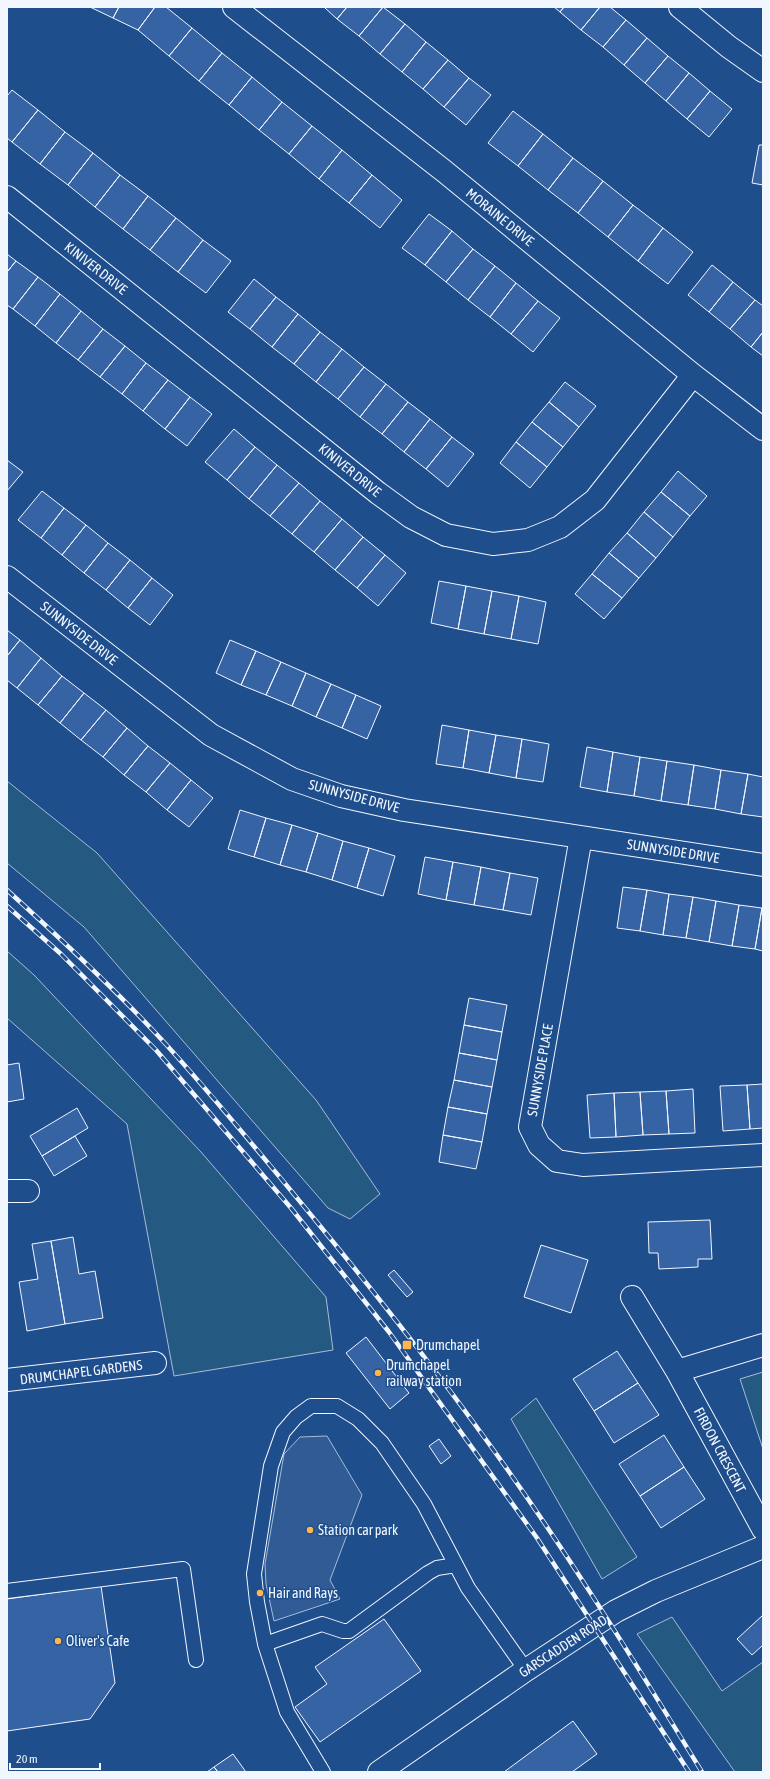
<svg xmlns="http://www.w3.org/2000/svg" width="770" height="1779" font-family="'Asap Condensed',sans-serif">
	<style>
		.green { fill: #245a82; stroke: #a8bbd7 }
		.parking { fill: #305b95; stroke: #a8bbd7 }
		.building { fill: #3563a3; stroke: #f2f6ff }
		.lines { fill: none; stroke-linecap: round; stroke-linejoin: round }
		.service-casing { stroke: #f2f6ff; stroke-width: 16 }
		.minor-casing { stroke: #f2f6ff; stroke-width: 24 }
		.service { stroke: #1f4e8c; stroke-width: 14 }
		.minor { stroke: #1f4e8c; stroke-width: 22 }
		.rail-casing { stroke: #f2f6ff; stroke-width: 4.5 }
		.rail { stroke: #1f4e8c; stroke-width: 3; stroke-dasharray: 9; stroke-linecap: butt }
		.poi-dot { fill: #ffb74d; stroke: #1f4e8c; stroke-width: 1.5 }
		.labels { text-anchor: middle; stroke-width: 3; stroke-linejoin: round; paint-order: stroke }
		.street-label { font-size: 14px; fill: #f2f6ff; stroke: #1f4e8c }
		.poi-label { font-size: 14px; fill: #f2f6ff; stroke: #1f4e8c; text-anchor: start }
	</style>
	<rect width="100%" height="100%" fill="#1f4e8c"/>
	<path class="green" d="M7,781l90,72 219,247 64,94 -30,25 -22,-11 -244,-281 -77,-64z
		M7,951l27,24 167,177 125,145 7,53 -159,26 -47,-252 -120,-106z
		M763,1372v77l-23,-70z
		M536,1398l101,159 -35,22 -91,-160z
		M672,1617l50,74 41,-29v110h-28l-98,-138z"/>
	<path class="parking" d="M327,1436l35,59 -32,85 10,19 -66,22 -8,-37 -1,-20 19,-110 16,-17z"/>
	<path class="building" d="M90,7h29l-6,11z
		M119,7h36l-17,23 -25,-12z
		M155,7h11l26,21 -23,28 -31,-26z
		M324,7h23l-10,12z
		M347,7h36l-24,29 -22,-17z
		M383,7l22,17 -25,30 -21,-18z
		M554,7h10l-4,5z
		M564,7h36l-19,23 -21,-18z
		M600,7h10l16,13 -23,27 -22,-17z
		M626,20l21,18 -23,27 -21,-18z
		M405,24l21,18 -24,30 -22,-18z
		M192,28l30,25 -23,28 -30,-25z
		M647,38l21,18 -23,27 -21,-18z
		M426,42l22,18 -25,29 -21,-17z
		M222,53l30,24 -23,28 -30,-24z
		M668,56l21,17 -23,28 -21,-18z
		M448,60l21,18 -25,29 -21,-18z
		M689,73l21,18 -23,28 -21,-18z
		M252,77l30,25 -23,28 -30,-25z
		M469,78l22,17 -25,30 -22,-18z
		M12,90l26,20 -26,32 -5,-4v-42z
		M710,91l22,18 -23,28 -22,-18z
		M282,102l30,24 -23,28 -30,-24z
		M38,110l27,22 -25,32 -28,-22z
		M513,111l30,23 -25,32 -30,-23z
		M312,126l30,24 -23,29 -30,-25z
		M65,132l28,21 -25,32 -28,-21z
		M543,134l30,24 -25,32 -30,-24z
		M759,145h4v40l-11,-2z
		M342,150l30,25 -23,28 -30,-24z
		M93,153l27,22 -25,32 -27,-22z
		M573,158l30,23 -25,32 -30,-23z
		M120,175l28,21 -25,33 -28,-22z
		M372,175l30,25 -22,28 -31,-25z
		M603,181l30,24 -25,32 -30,-24z
		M148,196l28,22 -26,32 -27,-21z
		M633,205l30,23 -25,33 -30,-24z
		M429,214l23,17 -27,34 -23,-17z
		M176,218l27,22 -25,32 -28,-22z
		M663,228l30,24 -25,32 -30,-23z
		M452,231l21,18 -27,33 -21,-17z
		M203,240l28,21 -25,32 -28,-21z
		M473,249l22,17 -27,34 -22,-18z
		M7,254l9,7 -9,11z
		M16,261l22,16 -25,32 -6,-4v-33z
		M712,265l21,17 -24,30 -21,-17z
		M495,266l21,17 -26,34 -22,-17z
		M38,277l22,17 -25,32 -22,-17z
		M254,279l22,18 -26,32 -22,-17z
		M733,282l22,18 -25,29 -21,-17z
		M516,283l22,18 -27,33 -21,-17z
		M60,294l21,17 -25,32 -21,-17z
		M276,297l22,17 -26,33 -22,-18z
		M755,300l8,6v26l-12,15 -21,-18z
		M538,301l22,17 -27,34 -22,-18z
		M81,311l22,18 -25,31 -22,-17z
		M298,314l22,18 -26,32 -22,-17z
		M103,329l22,17 -25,31 -22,-17z
		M320,332l22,17 -26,33 -22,-18z
		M763,332v24l-12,-9z
		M125,346l21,17 -24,31 -22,-17z
		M342,349l22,18 -26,32 -22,-17z
		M146,363l22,17 -25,31 -21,-17z
		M364,367l22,17 -26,33 -22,-18z
		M168,380l22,17 -25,32 -22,-18z
		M565,382l31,24 -17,21 -30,-25z
		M386,384l22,18 -26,32 -22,-17z
		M190,397l22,17 -25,32 -22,-17z
		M408,402l22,17 -26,33 -22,-18z
		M549,402l30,25 -16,20 -31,-25z
		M430,419l22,18 -26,32 -22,-17z
		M532,422l31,25 -16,20 -31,-25z
		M234,429l21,18 -28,33 -22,-18z
		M452,437l22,17 -26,33 -22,-18z
		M516,442l31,25 -17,21 -30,-25z
		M255,447l22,18 -28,34 -22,-19z
		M7,460l16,12 -16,19z
		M277,465l22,18 -29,33 -21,-17z
		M678,471l29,25 -17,20 -29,-24z
		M299,483l21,18 -28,33 -22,-18z
		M42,491l22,17 -23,30 -23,-18z
		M661,492l29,24 -17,21 -29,-25z
		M320,501l22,18 -28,33 -22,-18z
		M64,508l22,17 -24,30 -21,-17z
		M644,512l29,25 -17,21 -29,-25z
		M342,519l21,18 -28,33 -21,-18z
		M86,525l22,18 -24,30 -22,-18z
		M627,533l29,25 -17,20 -30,-25z
		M363,537l22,18 -28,33 -22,-18z
		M108,543l22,17 -24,30 -22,-17z
		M609,553l30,25 -17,20 -30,-24z
		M385,555l21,18 -28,33 -21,-18z
		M130,560l22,18 -24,30 -22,-18z
		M592,574l30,24 -18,21 -29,-25z
		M152,578l21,17 -23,30 -22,-17z
		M439,581l27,5 -8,43 -27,-6z
		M466,586l26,5 -8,43 -26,-5z
		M492,591l27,5 -8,43 -27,-5z
		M519,596l27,6 -8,42 -27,-5z
		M7,630l13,10 -13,16z
		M20,640l21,18 -24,30 -10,-8v-24z
		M230,640l26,11 -15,34 -25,-12z
		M256,651l25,11 -15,33 -25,-10z
		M41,658l21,18 -24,29 -21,-17z
		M281,662l25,11 -14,33 -26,-11z
		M306,673l25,11 -15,33 -24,-11z
		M62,676l22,17 -24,30 -22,-18z
		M331,684l25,11 -14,33 -26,-11z
		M84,693l22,17 -25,30 -21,-17z
		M356,695l25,11 -14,33 -25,-11z
		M106,710l21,18 -24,29 -22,-17z
		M442,725l27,5 -6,38 -27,-4z
		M127,728l21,18 -24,29 -21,-18z
		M469,730l27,5 -7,38 -26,-5z
		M496,735l26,4 -6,39 -27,-5z
		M522,739l27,5 -6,38 -27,-4z
		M148,746l22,17 -24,29 -22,-17z
		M587,747l26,5 -6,40 -27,-5z
		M613,752l27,5 -6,39 -27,-4z
		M640,757l27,4 -6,40 -27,-5z
		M667,761l27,4 -6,40 -27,-4z
		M170,763l21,17 -24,30 -21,-18z
		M694,765l27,5 -6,39 -27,-4z
		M721,770l27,4 -7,40 -26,-5z
		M748,774l15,3v40l-22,-3z
		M191,780l22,18 -24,29 -22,-17z
		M240,810l26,8 -12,39 -26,-8z
		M266,818l26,7 -12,40 -26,-8z
		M292,825l26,8 -12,39 -26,-7z
		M318,833l25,8 -11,39 -26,-8z
		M343,841l26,7 -12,40 -25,-8z
		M369,848l26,8 -12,40 -26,-8z
		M425,857l28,5 -7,38 -28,-6z
		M453,862l28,5 -7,38 -28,-5z
		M481,867l29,6 -7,37 -29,-5z
		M510,873l28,5 -7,37 -28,-5z
		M623,887l24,3 -7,41 -23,-3z
		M647,890l22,4 -6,41 -23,-4z
		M669,894l24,3 -7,41 -23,-3z
		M693,897l23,4 -7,41 -23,-4z
		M716,901l23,4 -7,41 -23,-4z
		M739,905l23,3 -7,41 -23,-3z
		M762,908h1v43l-8,-2z
		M469,998l38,7 -5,27 -38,-7z
		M464,1025l38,7 -5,28 -38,-7z
		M459,1053l38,7 -5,27 -38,-7z
		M19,1063l5,36 -17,3v-37z
		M454,1080l38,7 -5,27 -39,-7z
		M763,1084v44l-13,1 -3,-44z
		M747,1085l3,44 -27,2 -3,-45z
		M693,1089l2,44 -26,1 -3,-43z
		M666,1091l3,43 -26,1 -3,-43z
		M640,1092l3,43 -27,2 -2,-44z
		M614,1093l2,44 -26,1 -3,-43z
		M448,1107l39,7 -5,28 -39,-7z
		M77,1108l11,20 -46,28 -12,-20z
		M443,1135l39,7 -6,27 -37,-7z
		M75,1136l12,20 -33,20 -12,-20z
		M710,1220l2,39h-14v8l-39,2 -1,-16h-9l-1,-31z
		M73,1237l6,37 16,-3 8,47 -38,6 -14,-83z
		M51,1241l14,83 -38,7 -8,-49 19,-3 -6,-35z
		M541,1245l47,15 -17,53 -47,-16z
		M394,1270l19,22 -6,5 -19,-22z
		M366,1337l43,56 -19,16 -44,-56z
		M617,1351l21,32 -44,28 -21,-32z
		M638,1383l21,32 -45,28 -20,-32z
		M664,1435l20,32 -44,29 -21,-32z
		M439,1439l12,17 -10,8 -12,-18z
		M684,1467l21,32 -44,29 -21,-32z
		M101,1586l14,97 -25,36 -83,12v-132z
		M763,1615v30l-11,10 -15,-16z
		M384,1619l37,52 -101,71 -25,-35 32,-23 -12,-17z
		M573,1721l24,33 -25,18h-68z
		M233,1754l13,18h-28l-4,-5z
		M214,1767l4,5h-11z"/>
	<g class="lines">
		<g class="service-casing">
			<path id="service" d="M7,1591l176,-22 13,91
				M265,1644l57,-20 21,7h6l79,-58 9,-5 19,-3
				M323,1772l-36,-60 -22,-68 -8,-42 -3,-28 17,-108 12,-34 13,-15 15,-11h26l21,13 24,24 42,61 44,84 58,82"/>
		</g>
		<g class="minor-casing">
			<path id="minor" d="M234,7l210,164 249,204 70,54
				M680,7l49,40 34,24
				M7,197l371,296 33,24 35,18 47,9 35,-4 32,-13 35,-27 98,-125
				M7,577l204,158 81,44 49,17 63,14 359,55
				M581,837l-51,290 9,18 18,16 26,4 180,-10
				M7,1191h21
				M632,1297l45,74 86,-26
				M677,1371l86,158
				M7,1380l148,-17
				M379,1772l147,-102 90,-59 40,-20 107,-44"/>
		</g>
		<use href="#service" class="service"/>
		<use href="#minor" class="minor"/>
		<g class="rail-casing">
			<path id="rail" d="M7,890c53,48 106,97 155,150 53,58 103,119 154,181 55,67 109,135 160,205 82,111 154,228 226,346
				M7,906l54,48 95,96 135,158 98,124 148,206 152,234"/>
		</g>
		<use href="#rail" class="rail"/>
	</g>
	<g class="poi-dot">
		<rect x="402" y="1340" width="10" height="10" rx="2"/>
		<circle cx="378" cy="1373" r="4"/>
		<circle cx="310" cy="1530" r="4"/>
		<circle cx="260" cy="1593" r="4"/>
		<circle cx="58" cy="1641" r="4"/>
	</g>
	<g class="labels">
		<g class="street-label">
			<text transform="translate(500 217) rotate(39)" y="5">MORAINE DRIVE</text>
			<text transform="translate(96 268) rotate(38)" y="5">KINIVER DRIVE</text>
			<text transform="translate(350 470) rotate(39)" y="5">KINIVER DRIVE</text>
			<text transform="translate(79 633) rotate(38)" y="5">SUNNYSIDE DRIVE</text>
			<text transform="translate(354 796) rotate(15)" y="5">SUNNYSIDE DRIVE</text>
			<text transform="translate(673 851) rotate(9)" y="5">SUNNYSIDE DRIVE</text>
			<text transform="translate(540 1070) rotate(-80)" y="5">SUNNYSIDE PLACE</text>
			<text transform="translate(81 1372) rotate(-7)" y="5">DRUMCHAPEL GARDENS</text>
			<text transform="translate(720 1450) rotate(62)" y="5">FIRDON CRESCENT</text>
			<text transform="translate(563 1646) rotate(-33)" y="5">GARSCADDEN ROAD</text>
		</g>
		<g class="poi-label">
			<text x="416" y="1350">Drumchapel</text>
			<text x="386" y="1370">Drumchapel<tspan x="386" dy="16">railway station</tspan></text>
			<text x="318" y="1535">Station car park</text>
			<text x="268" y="1598">Hair and Rays</text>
			<text x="66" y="1646">Oliver's Cafe</text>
		</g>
	</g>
	<rect width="770" height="1779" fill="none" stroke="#f2f6ff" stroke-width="16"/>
	<path d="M10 1763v6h90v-6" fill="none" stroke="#f2f6ff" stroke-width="2"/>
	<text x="16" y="1763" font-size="12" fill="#f2f6ff" stroke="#1f4e8c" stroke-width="3" paint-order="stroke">20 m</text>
</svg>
